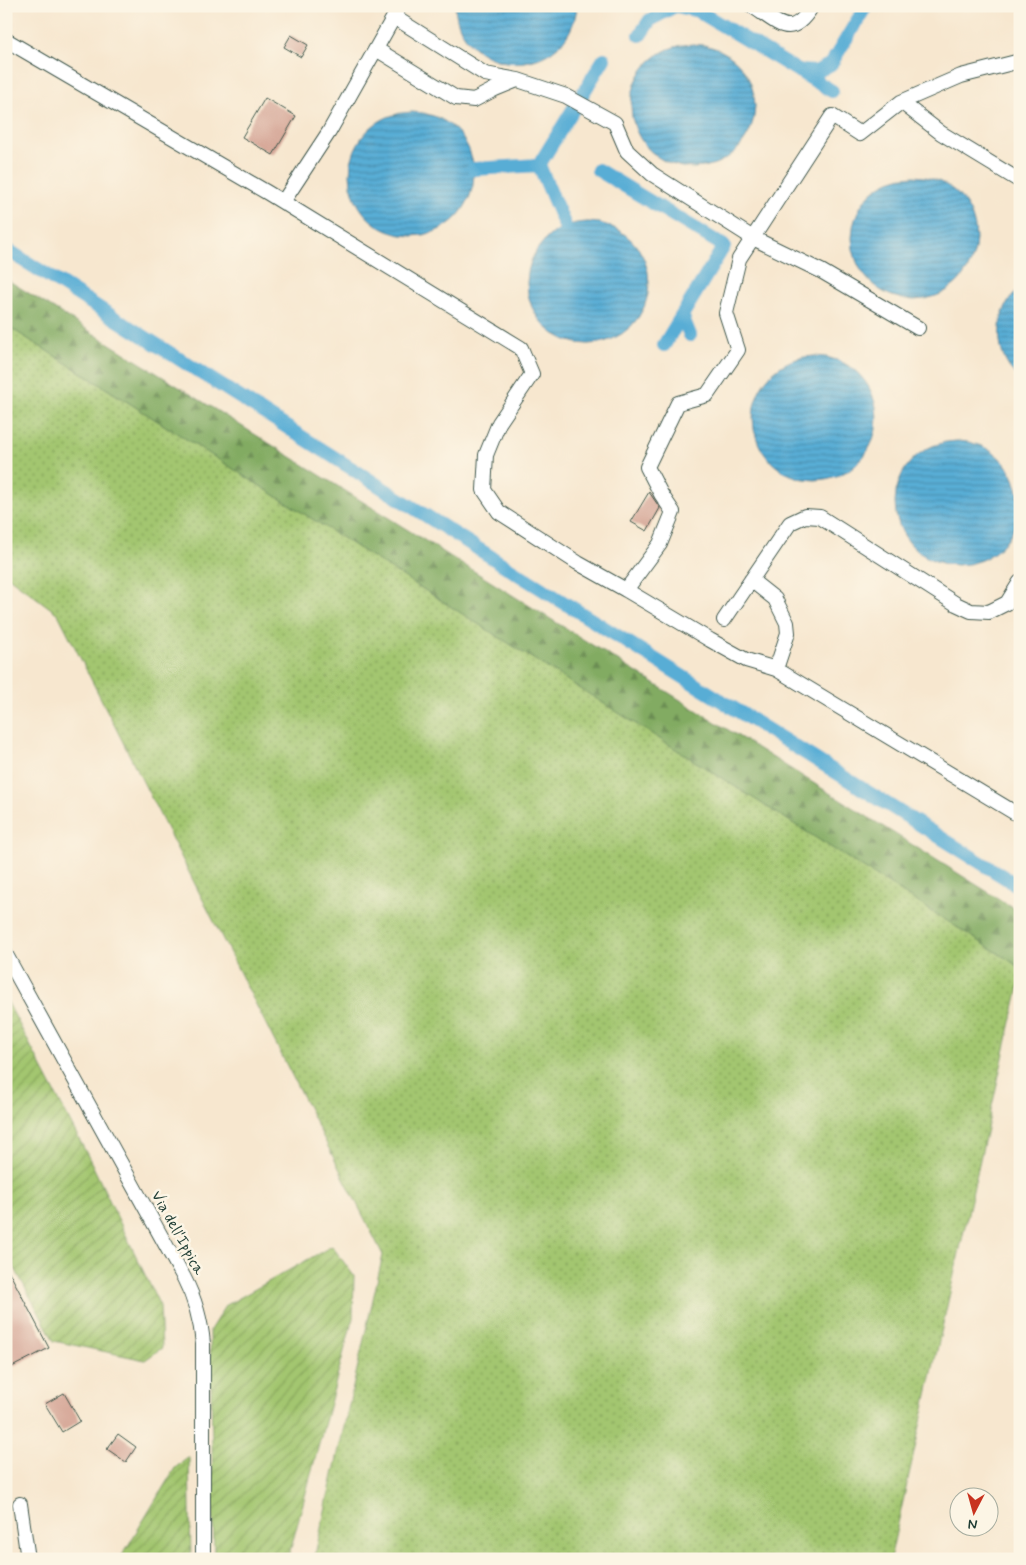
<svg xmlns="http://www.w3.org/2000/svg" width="1026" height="1565" font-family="Mynerve,sans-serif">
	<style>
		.grass { fill: url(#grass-dots); stroke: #618252 }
		.forest { fill: url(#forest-firs); stroke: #50744b }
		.garden { fill: url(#garden-furrows); stroke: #618252 }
		.water { fill: url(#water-rules); stroke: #3c7584 }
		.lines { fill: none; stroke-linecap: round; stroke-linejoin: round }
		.canal { stroke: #59add5; stroke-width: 14 }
		.building { fill: #d3a192 }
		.minor-casing { stroke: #3f564b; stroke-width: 16 }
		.minor { stroke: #fff; stroke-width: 14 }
		.labels { text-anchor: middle; stroke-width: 5; stroke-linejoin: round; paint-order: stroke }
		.street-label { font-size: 16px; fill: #1f3d34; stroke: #fcf5e5 }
	</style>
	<defs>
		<pattern id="grass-dots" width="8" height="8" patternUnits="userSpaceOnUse" patternTransform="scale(1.25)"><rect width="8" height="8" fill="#a3c66f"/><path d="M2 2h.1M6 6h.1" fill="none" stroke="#84a25c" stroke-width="1.8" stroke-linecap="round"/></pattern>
		<pattern id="forest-firs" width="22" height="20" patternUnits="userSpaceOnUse" patternTransform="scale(1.25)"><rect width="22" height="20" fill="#82ab62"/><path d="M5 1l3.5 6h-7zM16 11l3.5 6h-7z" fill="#6a8c52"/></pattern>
		<pattern id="garden-furrows" width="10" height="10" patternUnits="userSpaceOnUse" patternTransform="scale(1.25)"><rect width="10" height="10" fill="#a3c66f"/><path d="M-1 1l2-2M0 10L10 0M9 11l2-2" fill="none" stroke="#84a25c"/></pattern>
		<pattern id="water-rules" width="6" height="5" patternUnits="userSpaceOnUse" patternTransform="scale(1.25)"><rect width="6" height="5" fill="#59add5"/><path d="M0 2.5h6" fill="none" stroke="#498eae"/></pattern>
	</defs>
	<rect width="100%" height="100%" fill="#fcf5e5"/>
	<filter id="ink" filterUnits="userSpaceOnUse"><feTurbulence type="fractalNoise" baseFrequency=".02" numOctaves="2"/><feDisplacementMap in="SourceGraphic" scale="10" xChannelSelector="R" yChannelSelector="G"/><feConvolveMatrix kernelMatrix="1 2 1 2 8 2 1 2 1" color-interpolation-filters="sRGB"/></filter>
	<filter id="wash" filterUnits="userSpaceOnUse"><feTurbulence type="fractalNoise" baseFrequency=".0096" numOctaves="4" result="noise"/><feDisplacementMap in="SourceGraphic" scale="20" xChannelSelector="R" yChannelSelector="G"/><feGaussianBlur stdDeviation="1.12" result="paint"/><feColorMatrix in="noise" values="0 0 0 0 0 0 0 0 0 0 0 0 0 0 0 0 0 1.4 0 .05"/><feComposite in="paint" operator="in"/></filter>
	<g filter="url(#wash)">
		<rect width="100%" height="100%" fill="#f7e7cf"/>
		<path class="grass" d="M6,325l1014,642v15l-130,577h-576l69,-304 -325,-641 -52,-39z"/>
		<path class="forest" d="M6,279l1014,633v55l-1014,-642z"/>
		<path class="garden" d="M6,999l84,161 70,146 2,42 -17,12 -91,-19 -48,-89z
			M332,1246l22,30 -1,42 -65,241h-74l-4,-229 15,-24z
			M189,1457l2,102h-71l55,-91z"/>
		<path class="water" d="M455,6h122c-7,76 -117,75 -122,0z
			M631 106a62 62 0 1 1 124 0a62 62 0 1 1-124 0Z
			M350 174a62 62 0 1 1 124 0a62 62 0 1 1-124 0Z
			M852 238a62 62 0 1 1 124 0a62 62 0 1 1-124 0Z
			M527 283a61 61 0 1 1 122 0a61 61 0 1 1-122 0Z
			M1020,288v90c-4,-3 -8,-7 -11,-11 -16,-24 -11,-61 11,-79z
			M753 418a62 62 0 1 1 124 0a62 62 0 1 1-124 0Z
			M895 503a62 62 0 1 1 124 0a62 62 0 1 1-124 0Z"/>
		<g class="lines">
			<path class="canal" d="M677,6l21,5 134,80
				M640,35l10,-15 25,-14
				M799,71l17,1 15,-8 35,-58
				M474,169l65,-4
				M598,170l126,76 -60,99
				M565,226l-26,-61 65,-106
				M6,249l504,320 510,318
				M682,315l8,20"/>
		</g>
		<g id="blocks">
			<path class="building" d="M291,35l17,10 -7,12 -17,-10z
				M265,98l31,18 -23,39 -31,-18z
				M649,492l11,16 -13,23 -16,-9z
				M6,1266l43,82 -43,22z
				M64,1393l16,28 -18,11 -17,-28z
				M118,1434l18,13 -10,15 -19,-13z"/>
		</g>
	</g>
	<g filter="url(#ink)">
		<use href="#blocks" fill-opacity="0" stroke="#3f564b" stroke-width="1"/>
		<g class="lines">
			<g class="minor-casing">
				<path id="minor" d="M752,6c27,17 39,35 60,0
					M394,17l91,57 33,6 48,16 49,27 12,28 25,23 101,64 68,33 97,57
					M6,40l262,153 253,155 11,26 -33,49 -13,32 -2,35 15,22 79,51 48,27 84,50 36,20 30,9 244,147
					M376,49l80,49 18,2 21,-11 22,-9
					M901,102l40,31 79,48
					M283,202l46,-70 71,-126
					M751,580l24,19 12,24 1,10 -12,36
					M626,590l34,-46 13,-32 -12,-18 -14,-27 31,-64 29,-8 31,-45 -12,-37 13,-54 93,-143 28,18 41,-32 60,-26 59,-15
					M724,620l66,-97 15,-7 15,1 136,87 15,7 18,1 18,-9 13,-21
					M6,955l178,323c11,21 17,42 19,66v215
					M20,1504l8,55"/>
			</g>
			<use href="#minor" class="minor"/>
		</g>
	</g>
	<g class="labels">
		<g class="street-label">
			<text transform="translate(179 1232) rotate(61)" y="6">Via dell'Ippica</text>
		</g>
	</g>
	<rect width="1026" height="1565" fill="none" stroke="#fcf5e5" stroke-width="25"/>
	<g transform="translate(974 1512) rotate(186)"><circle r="24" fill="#fcf5e5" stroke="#a4ab9e"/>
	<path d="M0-4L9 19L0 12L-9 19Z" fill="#c8321e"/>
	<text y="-8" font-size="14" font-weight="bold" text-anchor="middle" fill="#1f3d34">N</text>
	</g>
</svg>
